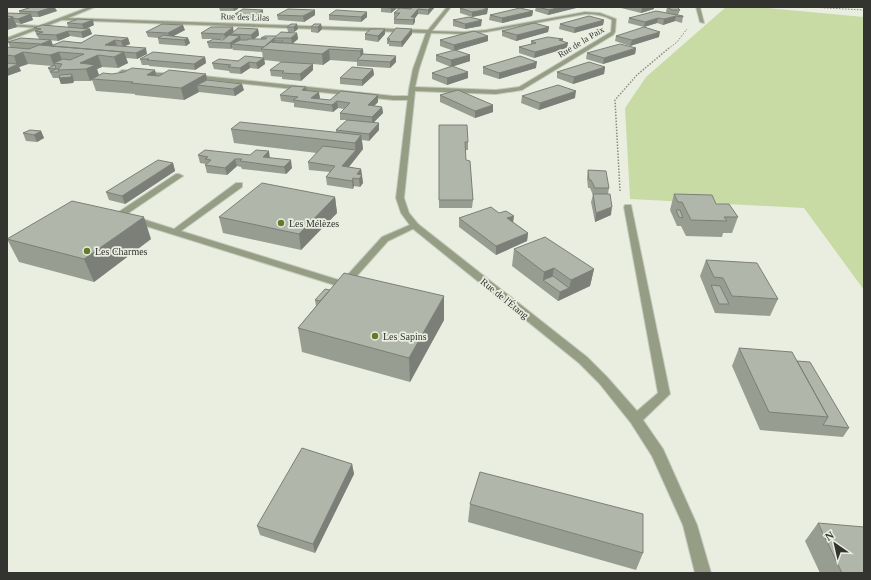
<svg xmlns="http://www.w3.org/2000/svg" width="871" height="580" font-family="Georgia,serif">
	<style>
		.green { fill: #c9dba5 }
		.lines { fill: none; stroke-linecap: round; stroke-linejoin: round }
		.service-casing { stroke: #c5c9bd; stroke-width: 2 }
		.minor-casing { stroke: #c5c9bd; stroke-width: 2 }
		.path-far1 { stroke: #888b82; stroke-width: 1; stroke-dasharray: 1.5 1.5; stroke-linecap: butt }
		.path { stroke: #888b82; stroke-width: 1.5; stroke-dasharray: 1.5 1.5; stroke-linecap: butt }
		.service { fill: #959e85; fill-rule: evenodd }
		.minor { fill: #959e85; fill-rule: evenodd }
		.wall { fill: #989d92 }
		.shaded-wall { fill: #7c7f77 }
		.building { fill: #b1b6aa; stroke: #7c7f77 }
		.poi-dot { fill: #647a2b; stroke: #e9eee1; stroke-width: 1.5 }
		.labels { text-anchor: middle; stroke-width: 3.5; stroke-linejoin: round; paint-order: stroke }
		.far-street-label { font-size: 9px; fill: #33342f; stroke: #e9eee1 }
		.poi-label { font-size: 10px; fill: #33342f; stroke: #e9eee1; text-anchor: start }
		.street-label { font-size: 10px; fill: #33342f; stroke: #e9eee1 }
	</style>
	<rect width="100%" height="100%" fill="#e9eee1"/>
	<path class="green" d="M726,7h30l108,10v273l-60,-82 -174,-9 -5,-91 21,-31z"/>
	<g class="lines">
		<g class="service-casing">
			<path id="service" d="M7,24l34,2 2,1 -2,1 -34,-2z
				M122,70l52,4 3,2 -3,2 -54,-5 -1,-1z
				M194,75l199,21h18l3,2 -3,2h-18l-201,-22v-2z
				M176,174h3l4,2 -56,38 47,15 62,-46h6v4l-61,44 161,50 40,-44 30,-13h6l1,2 -31,15 -41,46 -3,1 -227,-71 -1,-2 1,-2z"/>
		</g>
		<g class="minor-casing">
			<path id="minor" d="M89,7h6l-27,11 360,12 19,-23h4l-19,24 32,1 22,-2 99,-18 15,1 16,6 -1,13 -2,3 -91,55 -26,4 -81,-3 -11,107 5,15 9,11 169,133 20,20 30,34 21,-18 -34,-186 1,-2h6l39,189 -27,26 20,29 34,76 14,48h-16l-12,-48 -31,-69 -21,-33 -32,-40 -20,-20 -167,-135 -11,-15 -5,-15 13,-109 4,-20 13,-36 -364,-13 -55,21v-3zM585,14c10,0 19,1 27,6l-1,12 -92,55 -23,3 -81,-3 4,-18 12,-36 33,1 22,-2z
				M696,7h4l4,16 -4,-1z"/>
		</g>
		<path class="path-far1" d="M809,7l55,3
			M668,49l9,-7 10,-13"/>
		<path class="path" d="M620,191l-5,-91 22,-25 32,-27"/>
		<use href="#service" class="service"/>
		<use href="#minor" class="minor"/>
	</g>
	<path class="wall" d="M31,7h26l-2,1 2,3 -18,6h-7l1,3 -12,4 -5,-1 1,4 -10,3v-17l13,1 -1,-3z
		M219,7h18l1,2 -4,2h-14z
		M381,7h54l-7,8 -10,-1 -3,4v4l-2,3 -19,-1v-11l5,-4h-3l-5,4 -10,-1z
		M536,7h40v1l-28,7 -13,-4z
		M617,7h37v2l-13,4z
		M667,7l13,3 -2,5 5,1 -1,7 -7,-2 -12,4 -6,-2 -13,4 -16,-4 1,-5 38,-5 -1,-1z
		M460,8l27,6 -15,3 -12,-4z
		M263,10v5l-7,5 -20,-1 -1,-5z
		M315,10v5l-11,7 -26,-2 -1,-5z
		M533,11l-1,5 -30,7 -13,-3 1,-5z
		M367,12v5l-6,5 -32,-2v-5z
		M453,20l28,6 -16,3 -12,-3z
		M604,20l-1,5 -29,8 -15,-4 1,-5z
		M67,23l27,2 -8,3 4,1 2,5 -9,4 -13,-2 -12,5 -19,-2 -1,-2 -1,-1 -1,-2 -2,-6 34,-1z
		M291,24l7,5 -4,3h-6l-1,-5z
		M321,24l1,5 -4,4 -7,-1v-5z
		M549,27l-1,5 -32,9 -14,-5v-5z
		M258,29l1,6 -5,4h8l-1,-1 36,-5 1,6 -6,5 71,5v5l33,2v6l-6,6 -33,-2v-4l-27,-2 -7,5 -10,-1v6l-12,11 -19,-2v-2l-11,-1 -1,-6 21,-7 -27,-3 1,4 -7,5 -8,-1 -9,6 -11,-1 -1,-2 -15,-2 -2,-6 51,-5 -1,-6 -29,-2 -1,-2 -1,1 -22,-1 -2,-6 16,-2 1,-1h-22l-1,-6 33,-1z
		M185,30l-12,6 15,2 2,5 -4,3 -27,-2 -1,-6h1l-11,-1 -2,-5z
		M365,34h20l-7,8 -13,-2z
		M412,34l-10,13 -13,-1v-2h-2v-5z
		M488,36v5l-34,10 -14,-5v-6z
		M616,36l43,1 -29,9 -15,-5z
		M128,38l2,6 -6,2 23,8 -10,5 -11,-1 2,5 -10,5 -16,-1 -5,2 2,6 13,-1 45,1 50,5 37,10 -9,6 -36,-4 -15,8 -49,-5v-1l-39,-3 -4,-11 -2,1h-16l-1,2 -12,1 -2,-6h-6l-5,-10 4,-2 -24,-2 -9,3 2,4 -14,5v-29h3l-2,-5 43,-2 2,5z
		M531,41l36,7 -33,10 -15,-5v-6l12,-3z
		M636,48l-1,6 -32,10 -17,-5 1,-6z
		M436,55h34v6l-19,6 -15,-6z
		M205,57l1,6 -11,7 -46,-4v-1h-7l-2,-6z
		M483,67l53,1 -37,11 -16,-5z
		M605,67l-1,7 -31,10 -16,-6v-6z
		M373,69l1,6 -12,11 -22,-2v-6z
		M432,73l36,5 -21,7 -15,-6z
		M307,91l13,7 -1,1 11,1 48,2 -4,4 8,1 1,6 -10,10 6,7 -10,11 -7,-1 1,9 -14,18 12,2 2,14 -3,4 -6,-1 -1,3 -26,-4 -1,-8 4,-5 -21,-2 -1,-8 9,-9 -83,-10 -3,-14 105,3v-2l11,-10h-7v-7l4,-4 -6,-1 -5,4 -39,-5v-4l-13,-2 -1,-6z
		M440,95l53,10v7l-18,6 -35,-16z
		M522,96l53,2 -36,12 -18,-7z
		M439,125l29,17v8h-3l1,10 7,40 -1,8h-33z
		M41,131l3,7 -7,4 -11,-1 -3,-8z
		M198,155l72,3 22,10 -6,6 -44,-5 -1,-2 -4,-1 -10,9 -20,-2 -2,-8 1,-1 -6,-1z
		M173,163l2,8 -50,33 -16,-4 -3,-8z
		M588,170l21,18 -1,6 3,21 -16,7 -4,-20 2,-7 -3,-7h-2l-1,-10z
		M674,194l42,10 22,13 -6,16h-9l-1,4 -36,-1 -5,-10h-4l-7,-16z
		M335,197l2,16 -36,37 -78,-17 -4,-16z
		M459,218l54,4 15,11 -1,8 -31,14 -37,-28z
		M7,239h144l-57,43 -75,-20z
		M514,249l80,20 -4,17 -32,15 -46,-35z
		M706,260l72,39 -8,17 -55,-3 -15,-37z
		M315,300l129,20 -34,62 -108,-30 -4,-24 18,-22z
		M739,348l58,13 52,67 -6,9 -83,-7 -28,-64z
		M352,464l2,10 -39,79 -55,-18 -3,-9z
		M470,504l173,49 -7,17 -168,-48z
		M818,523l46,50h-44l-15,-32z"/>
	<path class="shaded-wall" d="M50,7h7l-2,1 2,3 -18,6 -2,-5z
		M233,7h4l1,2 -4,2z
		M392,7h4v2l-5,4v-5z
		M431,7h4l-7,8v-5z
		M561,7h15v1l-28,7 1,-5z
		M644,7h10v2l-13,4 1,-5z
		M418,9v5l-3,4v4l-2,3v-5l-2,-3z
		M488,9l-1,5 -15,3v-5z
		M263,10v5l-7,5 -1,-5z
		M315,10v5l-11,7 -1,-6z
		M533,11l-1,5 -30,7v-5z
		M367,12v5l-6,5v-5z
		M31,14l2,6 -12,4 -3,-5z
		M676,16l-1,5 -12,4 1,-6z
		M13,17l4,10 -10,3v-11z
		M658,18l-1,5 -13,4 1,-5z
		M93,20l1,5 -10,5 -2,-6z
		M482,20l-1,6 -16,3v-5z
		M604,20l-1,5 -29,8 1,-5z
		M297,24l1,5 -4,3v-5z
		M321,24l1,5 -4,4v-6z
		M183,25l2,5 -15,8 -2,-5z
		M233,27l1,6 -3,1v1l-5,4 -2,-5z
		M549,27l-1,5 -32,9 1,-6z
		M90,29l2,5 -9,4 -2,-6z
		M258,29l1,6 -7,6 -1,-6z
		M385,29v5l-7,8v-6z
		M412,29v5l-10,13 -1,-5z
		M68,31l2,5 -12,5 -2,-6z
		M660,32l-1,5 -29,9 2,-6z
		M297,33l1,6 -6,5 -1,-6z
		M240,36l1,5 -9,3v4l-1,1 -1,-6z
		M488,36v5l-34,10v-6z
		M128,38l2,6 -7,3 -2,-6z
		M188,38l2,5 -4,3 -2,-6z
		M274,38l1,5 -11,6v-2z
		M563,39l-1,5 6,-1 -1,5 -33,10 1,-6 24,-12z
		M51,40l2,6 -10,4 -2,-6z
		M115,40l2,6 -12,-1z
		M146,48l1,6 -10,5 -1,-6z
		M636,48l-1,6 -32,10 1,-6z
		M329,49l1,11 -7,5 -1,-11z
		M363,49l1,11h-3l-1,-9z
		M23,52l5,12 -9,3 2,4 -14,5v-7l10,-4 -3,-9z
		M59,52l4,11h-9l1,3h-1l-4,-11z
		M124,52l4,11 -10,5 -4,-11z
		M98,55l4,12 -5,2 2,7 -7,3v1l-2,1 -4,-12 -6,-6z
		M470,55v6l-19,6v-7z
		M396,56v6l-6,6v-6z
		M205,57l1,6 -11,7 -1,-6z
		M264,58l1,6 -7,5 -2,-6z
		M249,62l1,6 -9,6 -1,-6z
		M537,62l-1,6 -37,11v-6z
		M313,64v6l-12,11 -1,-7z
		M605,67l-1,7 -31,10 1,-7z
		M373,69l1,6 -12,11v-6z
		M155,70l3,12 -11,-7z
		M468,72v6l-21,7v-7z
		M72,74l2,7 -1,2 -12,1 -2,-6z
		M206,74l2,12 -11,-1 2,7 -15,8 -3,-12z
		M242,84l2,6 -9,6 -2,-7z
		M306,87l1,7 -5,-4z
		M576,91l-1,7 -36,12 1,-7z
		M319,92l1,6 -5,5 -4,-5z
		M378,95v7l-10,10v-7z
		M337,101l1,7 -5,4 -1,-7z
		M493,105v7l-18,6v-7z
		M382,107l1,6 -11,11v-7z
		M379,123v7l-10,11v-7z
		M41,131l3,7 -7,4 -3,-7z
		M361,135l2,14 -7,9 -1,-15z
		M356,150v8l-13,16 -1,-8z
		M269,151l1,8 -7,-2z
		M235,159l2,7 -10,9 -2,-7z
		M291,160l1,8 -6,6 -2,-7z
		M173,163l2,8 -50,33 -3,-8z
		M361,169l2,14 -3,4 -1,-8 -2,-5z
		M353,178l1,8 -1,3 -1,-8z
		M335,197l2,16 -36,37 -2,-16z
		M612,207l-1,8 -16,7 1,-9z
		M514,216l-1,8 -6,-6z
		M144,217l7,22 -57,43 -10,-23z
		M528,233l-1,8 -31,14v-9z
		M554,268l-3,17 -8,-5 1,-8z
		M594,269l-4,17 -32,15 2,-9 9,-4 2,-8z
		M444,296v24l-34,62 -1,-24z
		M352,464l2,10 -39,79 -2,-9z"/>
	<path class="building" d="M32,7h21l-16,5 -18,-1z
		M381,7h11l-1,1z
		M413,7h18l-3,3 -10,-1 -7,8h4l-2,3 -19,-1 6,-6h-6l6,-5 11,1z
		M467,7h15l6,2 -16,3 -12,-4z
		M538,7h23l-12,3z
		M667,7h10l3,3h-8z
		M520,8l13,3 -31,7 -12,-3z
		M243,9l20,1 -8,5 -20,-1z
		M288,9l27,1 -12,6 -26,-1z
		M336,10l31,2 -6,5 -32,-2z
		M656,11l27,5v1l-7,-1 -12,3 -6,-1 -13,4 -16,-4z
		M7,13l24,1 -13,5 -5,-1v-1l-6,-1z
		M7,16l6,1 -6,2z
		M589,16l15,4 -29,8 -15,-4z
		M469,17l13,3 -17,4 -12,-4z
		M78,19l15,1 -11,4 -15,-1z
		M534,23l15,4 -32,8 -15,-4z
		M162,24l21,1 -15,8 -22,-1z
		M291,24h6l-3,3h-7z
		M314,24h7l-3,3h-7z
		M42,25l48,4 -9,3 -13,-1 -12,4 -19,-1 6,-2 -8,-1 6,-2 -7,-1z
		M211,27h22l-9,7 -23,-1z
		M644,27l16,5 -28,8 -16,-4z
		M238,28l20,1 -7,6 -20,-1z
		M396,28l16,1 -11,13 -13,-1 2,-2h-3z
		M371,29h14l-7,7 -13,-2z
		M474,31l14,5 -34,9 -14,-5z
		M281,32l16,1 -6,5h-17l-10,9 -32,-3 8,-4h7l2,-1h16l2,-1h-6l4,-2h11l-1,1z
		M95,35l33,3 -7,3 -6,-1 -10,5 41,3 -10,5 -85,-7 12,-5 18,2z
		M163,35l25,3 -4,2 -26,-2z
		M229,35l11,1 -10,7 -23,-1 7,-3 9,1z
		M548,37l15,2 -4,1 9,3 -33,9 -16,-5 17,-4 -5,-2z
		M21,38l30,2 -10,4 -33,-2z
		M274,41h9l-2,2 -9,-1z
		M271,42l92,7 -3,2 -31,-2 -7,5 -61,-5z
		M620,44l16,4 -32,10 -17,-5z
		M39,45l85,7 -10,5 -16,-2 -18,8 15,2 -9,4 -28,1 4,-6 -8,-1 9,-4 7,1 14,-6 -25,-2 -9,3 -27,-3 -9,4 -7,-1v-8l22,2z
		M455,50l15,5 -19,5 -15,-5z
		M153,52l52,5 -11,7 -47,-4 2,-1h-9z
		M363,54l33,2 -6,6 -33,-2z
		M245,56l19,2 -8,5 -7,-1 -9,6 -12,-1 3,-2 -19,-2 7,-4 19,2z
		M520,56l17,6 -38,11 -16,-6z
		M281,62l32,2 -13,10 -18,-1 2,-2 -14,-1z
		M589,62l16,5 -31,10 -17,-5z
		M7,63l11,1 -11,5z
		M55,65l1,4 -8,-1z
		M452,66l16,6 -21,6 -15,-5z
		M352,67l21,2 -11,11 -22,-2z
		M132,68l23,2 -8,5 12,1 10,-6 37,4 -25,14 -50,-5 2,-1 -41,-3 11,-6 9,1 12,-2z
		M56,69h3l-1,1 1,2h-9z
		M72,74l-1,3 -12,1 1,-3z
		M207,80l35,4 -9,5 -36,-4z
		M558,85l18,6 -36,12 -18,-7z
		M292,86l14,1 -4,3 17,2 -8,6 19,2 11,-9 37,4 -10,10 14,2 -10,10 -32,-4 10,-10 -13,-2 -5,4 -39,-5 5,-3 -18,-2z
		M458,90l35,15 -18,6 -35,-16z
		M347,120l32,3 -10,11 -33,-4z
		M240,122l121,13 -6,8 -124,-14z
		M439,125h28l1,17h-3l1,18 4,1 3,39h-34z
		M30,130l11,1 -7,4 -11,-2z
		M323,146l33,4 -14,16 19,3 -4,5 5,1 -3,4 -6,-1 -1,3 -26,-4 9,-11 -27,-4z
		M205,150l45,5 6,-5 13,1 -6,6 28,3 -7,7 -44,-6 2,-2h-7l-10,9 -20,-3 6,-5 -6,-1 3,-2 -10,-2z
		M158,160l15,3 -51,33 -16,-4z
		M588,170l18,1 3,17h-14l-4,-8h-2z
		M262,183l73,14 -36,37 -80,-17z
		M593,194h17l2,13 -16,6z
		M674,194l38,1 4,9h13l9,13h-14l3,4 -36,-1 -9,-18h-4z
		M72,201l72,16 -60,42 -77,-20z
		M491,207l8,6 7,-2 8,5 -7,2 21,15 -32,13 -37,-28z
		M676,210h4l3,8 -4,-1z
		M545,237l49,32 -23,11 -17,-12 -10,4 -30,-23z
		M706,260l51,3 21,36 -46,-3 -9,-18 -9,-1z
		M344,273l100,23 -35,62 -111,-30z
		M553,276l16,12 -9,4 -17,-12z
		M711,285l9,1 9,18h-10z
		M325,289l5,1 -10,11 -5,-1z
		M739,348l53,4 36,65 -59,-5z
		M797,361l13,1 39,66 -26,-3 5,-8z
		M302,448l50,16 -39,80 -56,-18z
		M480,472l163,42v39l-173,-49z
		M818,523l46,4v46h-22z"/>
	<g class="poi-dot">
		<circle cx="281" cy="223" r="4"/>
		<circle cx="87" cy="251" r="4"/>
		<circle cx="375" cy="336" r="4"/>
	</g>
	<g class="labels">
		<g class="far-street-label">
			<text transform="translate(245 17) rotate(2)" y="3">Rue des Lilas</text>
			<text transform="translate(581 42) rotate(-31)" y="3">Rue de la Paix</text>
		</g>
		<g class="poi-label">
			<text x="289" y="227">Les Mélèzes</text>
			<text x="95" y="255">Les Charmes</text>
			<text x="383" y="340">Les Sapins</text>
		</g>
		<g class="street-label">
			<text transform="translate(505 298) rotate(39)" y="4">Rue de l'Étang</text>
		</g>
	</g>
	<rect width="871" height="580" fill="none" stroke="#33342f" stroke-width="16"/>
	<g transform="translate(835 544) rotate(326)" stroke="#e9eee1" stroke-width="3" paint-order="stroke">
	<path d="M0-3L7 15L0 10L-7 15Z" fill="#33342f"/>
	<text y="-6" font-size="11" font-weight="bold" text-anchor="middle" fill="#33342f">N</text>
	</g>
</svg>
